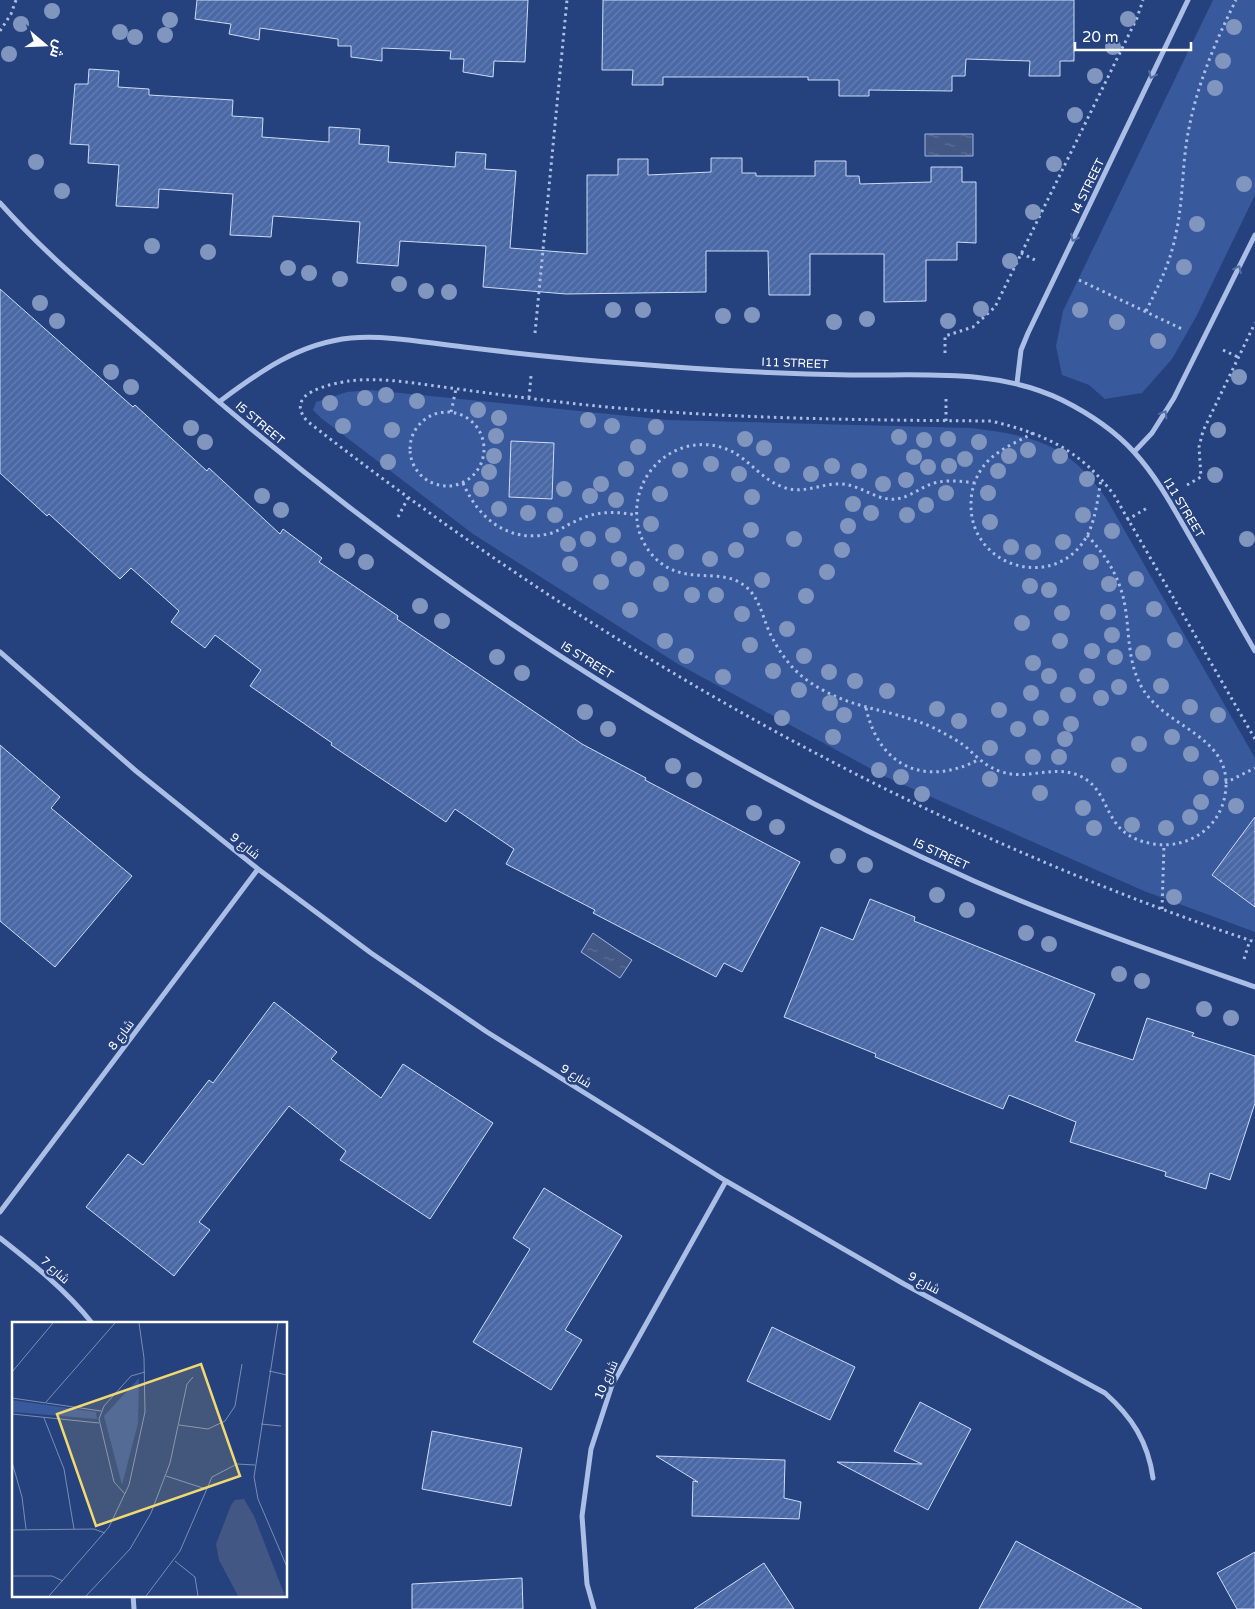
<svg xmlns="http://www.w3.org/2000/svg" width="1255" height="1609" font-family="'Varela Round',Cairo,sans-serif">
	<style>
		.green { fill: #38599c }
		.water { fill: url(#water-ripples); stroke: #9fb8e6 }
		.building { fill: url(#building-hatch); stroke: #cddbf5 }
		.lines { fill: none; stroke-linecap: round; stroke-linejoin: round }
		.path { stroke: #aabee6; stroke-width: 3; stroke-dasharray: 2.5 4; stroke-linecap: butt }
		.street { stroke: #aabee6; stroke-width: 5 }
		.tree { fill: #8196bf }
		.oneway { stroke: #546da2 }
		.labels { text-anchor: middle; stroke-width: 5; stroke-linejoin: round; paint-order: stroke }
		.street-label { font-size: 12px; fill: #fff; stroke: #25417e }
		.inset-road { fill: none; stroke: #7c8db2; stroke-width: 1 }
		.view { fill: #f0d96f; fill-opacity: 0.15; stroke: #f0d96f; stroke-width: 2.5 }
		.inset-edge { fill: none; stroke: #fff; stroke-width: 2.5 }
	</style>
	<defs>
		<pattern id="water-ripples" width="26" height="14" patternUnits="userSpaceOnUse" patternTransform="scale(1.25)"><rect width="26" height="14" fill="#425784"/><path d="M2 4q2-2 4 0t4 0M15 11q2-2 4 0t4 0" fill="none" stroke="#5e7096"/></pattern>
		<pattern id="building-hatch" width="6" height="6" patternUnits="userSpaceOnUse" patternTransform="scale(1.25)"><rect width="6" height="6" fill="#4968a5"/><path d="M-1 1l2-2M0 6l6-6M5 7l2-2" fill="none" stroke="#647fb2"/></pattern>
	</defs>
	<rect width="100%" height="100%" fill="#25417e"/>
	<path class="green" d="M1213,0h42v195l-59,122 -24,42 -30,34 -37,6 -16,-14 -27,-10 -6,-29 7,-35z
		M371,390l297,30 303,8c32,4 72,9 98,30 15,11 26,25 37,40l149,260v174l-111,-41 -258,-114 -208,-113 -205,-130 -152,-116 -8,-8 3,-8 31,-10z"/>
	<path class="water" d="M925,134h48v22h-48z
		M593,933l39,27 -12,18 -39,-26z"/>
	<path class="building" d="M197,0h331l-3,62 -31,-1 -1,16 -30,-5 1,-13h-14l1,-8 -69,-3v13l-31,-4v-11h-13v-7l-78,-11 -1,12 -30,-6 2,-10 -36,-5z
		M603,0h471v61h-14v15h-31l1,-15 -64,-2 -1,17h-13v15l-83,-1v6h-30v-16h-31v-3h-145v8h-31l1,-15h-31z
		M89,69l30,2 -1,16 31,2v6l84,5 -1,16 31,2 -1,19 67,5v-15l31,2 -1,15 30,2 -1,16 67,5 1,-15 30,2 -1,15 31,2 -6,77 77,6v-79h31v-16h30v16l63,-3v-14h31v15h14v3h59v-15h31v15h13l1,8 71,-2v-15h31v15h14v61l-19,-1v18h-31v41l-42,1v-48h-74v41h-41l-1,-44h-62v41l-140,2 -83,-7 3,-41 -86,-5 -2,25 -41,-3 3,-41 -87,-6 -2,21 -41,-2 3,-41 -74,-5 -1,19 -42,-2 3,-41 -31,-2 1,-18 -19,-1 5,-60h13z
		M0,289l133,118 2,-2 72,66 2,-3 71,66 3,-5 39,29 -3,4 79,54 -1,3 185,125 64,34 -1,2 155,82 -58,110 -18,-9 -8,14 -123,-64 2,-3 -89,-46 8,-15 -59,-40 -9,13 -115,-77 1,-2 -82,-57 11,-16 -46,-35 -10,13 -34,-26 8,-11 -48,-43 -11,11 -71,-65 -2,2 -47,-43z
		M511,441l43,2 -2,56 -43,-2z
		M0,745l60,52 -9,11 81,68 -77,91 -55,-46z
		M1255,817v90l-43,-32z
		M870,899l45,18 -1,4 181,73 -20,47 58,19 14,-42 47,15 -2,3 63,20v47l-25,77 -20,-7 -4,16 -41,-13 1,-4 -96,-30 6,-20 -67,-27 -6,14 -128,-52 1,-3 -92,-37 37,-90 32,13z
		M274,1002l63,50 -6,7 50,39 22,-34 90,59 -63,96 -90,-59 6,-9 -57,-45 -90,116 11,8 -36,46 -88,-69 42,-53 15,11 66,-85 4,3z
		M544,1188l78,48 -57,94 17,10 -31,50 -78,-48 57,-93 -17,-11z
		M772,1327l83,40 -25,53 -83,-39z
		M920,1402l51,27 -43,81 -91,-48 85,2 -28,-13z
		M432,1431l90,17 -11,58 -89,-17z
		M656,1456l129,4 -1,38 17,4 -2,17 -107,-3 1,-35 5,1z
		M1016,1541l126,68h-163z
		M1255,1552v57h-18l-20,-36z
		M764,1563l30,46h-100z
		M522,1578l1,31h-111v-25z"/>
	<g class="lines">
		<path class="path" d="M0,31l11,-17 5,-14
			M1021,253l16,8
			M1079,280l103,49
			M1146,311c13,-26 25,-50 30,-78 7,-31 6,-63 11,-94 8,-49 27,-95 49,-139
			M535,333l32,-333
			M1223,350l15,7
			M945,353v-17l28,-9 22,-20 142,-289 6,-18
			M529,398l2,-22
			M946,399v22
			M410 449a37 37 0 1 1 74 0a37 37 0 1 1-74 0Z
			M451,412l5,-23
			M1033,433c-14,8 -31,15 -43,26 -12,11 -19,28 -19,44 -2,66 87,90 117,31 8,-17 10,-37 13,-55
			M463,483c15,35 45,60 85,51 10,-2 18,-9 28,-13 19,-10 39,-10 60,-6
			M975,483c-15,-2 -29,-4 -44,1 -13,5 -27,17 -41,15 -17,-1 -30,-14 -49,-15 -20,-1 -38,11 -58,3 -21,-7 -34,-28 -54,-37 -43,-18 -87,11 -92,55 -2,21 4,39 19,54 30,28 64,7 89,27 14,11 17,29 24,45 8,18 20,35 35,47 44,33 84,29 130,50 11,6 22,11 32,19 11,10 20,20 36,25 24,8 49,-6 73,2 41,14 22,61 79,70 32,5 65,-14 71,-49 10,-58 -55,-65 -81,-104 -17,-27 -14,-56 -19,-85 -5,-29 -19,-50 -38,-71
			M1187,485l14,-8 -2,-30 4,-16 52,-108
			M398,517l10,-19
			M1127,520l20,-12
			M866,708c13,59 59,79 112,52
			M1255,739l-141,-244c-34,-45 -69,-61 -123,-74 -131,-1 -263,-2 -394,-15 -51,-5 -102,-12 -154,-19 -30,-4 -63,-10 -94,-6 -19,3 -66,12 -42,40 288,225 601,405 948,521
			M1225,783l30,-15
			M1162,909l2,-64
			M1244,959l6,-19"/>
		<path class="street" d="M0,203c54,61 121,113 182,167 236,207 505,383 792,511 91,40 187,73 281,106
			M1017,383l4,-33 7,-17 160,-333
			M219,402c40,-30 80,-59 132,-64 38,-3 76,5 113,9 57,7 115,13 172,17 72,6 143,10 215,11 70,1 146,-7 211,25 26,13 53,31 72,52 24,26 41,59 59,90 21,36 41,73 62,109
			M1134,452l18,-19 22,-35 81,-163
			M0,652l136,119 122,98 113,84 116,79 239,149 178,103 201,109c27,24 43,49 48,85
			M0,1212l258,-343
			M0,1238c33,26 66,52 92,85
			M133,1595l1,14
			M594,1609l-7,-25 -5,-68 9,-67 21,-64 114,-204"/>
	</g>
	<g class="tree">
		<circle cx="52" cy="11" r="8"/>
		<circle cx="1128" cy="19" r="8"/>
		<circle cx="170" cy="20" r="8"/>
		<circle cx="21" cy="24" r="8"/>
		<circle cx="1234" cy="27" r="8"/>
		<circle cx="120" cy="32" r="8"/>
		<circle cx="165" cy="35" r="8"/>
		<circle cx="135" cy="37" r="8"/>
		<circle cx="1113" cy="47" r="8"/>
		<circle cx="9" cy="54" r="8"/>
		<circle cx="1223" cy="61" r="8"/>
		<circle cx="1095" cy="76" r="8"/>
		<circle cx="1215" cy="88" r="8"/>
		<circle cx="1075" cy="115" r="8"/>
		<circle cx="36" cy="162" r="8"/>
		<circle cx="1054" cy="164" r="8"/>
		<circle cx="1244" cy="184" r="8"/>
		<circle cx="62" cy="191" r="8"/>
		<circle cx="1033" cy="212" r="8"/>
		<circle cx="1197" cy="224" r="8"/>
		<circle cx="152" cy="246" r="8"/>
		<circle cx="208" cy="252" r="8"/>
		<circle cx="1010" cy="261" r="8"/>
		<circle cx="1184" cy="267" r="8"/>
		<circle cx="288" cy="268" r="8"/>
		<circle cx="309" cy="273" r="8"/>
		<circle cx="340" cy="279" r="8"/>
		<circle cx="399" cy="284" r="8"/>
		<circle cx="426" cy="291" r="8"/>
		<circle cx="449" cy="292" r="8"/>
		<circle cx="40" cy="303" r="8"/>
		<circle cx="981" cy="309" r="8"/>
		<circle cx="613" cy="310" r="8"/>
		<circle cx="643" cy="310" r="8"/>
		<circle cx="1080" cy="310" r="8"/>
		<circle cx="752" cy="315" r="8"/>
		<circle cx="723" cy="316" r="8"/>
		<circle cx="867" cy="319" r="8"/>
		<circle cx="57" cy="321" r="8"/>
		<circle cx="948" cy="321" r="8"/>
		<circle cx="834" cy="322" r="8"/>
		<circle cx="1117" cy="322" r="8"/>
		<circle cx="1158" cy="341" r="8"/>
		<circle cx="111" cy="372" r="8"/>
		<circle cx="1239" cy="377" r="8"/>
		<circle cx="131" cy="387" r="8"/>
		<circle cx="386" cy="395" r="8"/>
		<circle cx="365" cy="398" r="8"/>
		<circle cx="417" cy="401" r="8"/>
		<circle cx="330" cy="403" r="8"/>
		<circle cx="478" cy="410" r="8"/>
		<circle cx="499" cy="418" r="8"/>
		<circle cx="588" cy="420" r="8"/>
		<circle cx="343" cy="426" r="8"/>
		<circle cx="612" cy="426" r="8"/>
		<circle cx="656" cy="427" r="8"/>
		<circle cx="191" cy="428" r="8"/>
		<circle cx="392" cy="430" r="8"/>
		<circle cx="1218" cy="430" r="8"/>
		<circle cx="496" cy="436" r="8"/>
		<circle cx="899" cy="437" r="8"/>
		<circle cx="745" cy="439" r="8"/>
		<circle cx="948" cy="439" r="8"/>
		<circle cx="924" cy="440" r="8"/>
		<circle cx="205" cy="442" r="8"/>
		<circle cx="979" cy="442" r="8"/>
		<circle cx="638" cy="447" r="8"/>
		<circle cx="764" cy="448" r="8"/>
		<circle cx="1028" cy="450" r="8"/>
		<circle cx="494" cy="456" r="8"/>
		<circle cx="1009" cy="456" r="8"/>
		<circle cx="1060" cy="456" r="8"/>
		<circle cx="914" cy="457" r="8"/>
		<circle cx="965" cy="459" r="8"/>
		<circle cx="388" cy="462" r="8"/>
		<circle cx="711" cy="464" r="8"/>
		<circle cx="782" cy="465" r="8"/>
		<circle cx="832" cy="466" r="8"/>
		<circle cx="949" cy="466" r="8"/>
		<circle cx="928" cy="467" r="8"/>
		<circle cx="626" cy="469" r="8"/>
		<circle cx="680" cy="470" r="8"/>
		<circle cx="859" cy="471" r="8"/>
		<circle cx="998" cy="471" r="8"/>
		<circle cx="489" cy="472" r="8"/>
		<circle cx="739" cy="474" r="8"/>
		<circle cx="811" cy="474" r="8"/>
		<circle cx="1215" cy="475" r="8"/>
		<circle cx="1087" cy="479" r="8"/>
		<circle cx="906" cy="480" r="8"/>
		<circle cx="601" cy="484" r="8"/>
		<circle cx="883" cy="484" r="8"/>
		<circle cx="481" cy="489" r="8"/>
		<circle cx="564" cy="489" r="8"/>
		<circle cx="946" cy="493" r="8"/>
		<circle cx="988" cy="493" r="8"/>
		<circle cx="660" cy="494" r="8"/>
		<circle cx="262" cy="496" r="8"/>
		<circle cx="590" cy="496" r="8"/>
		<circle cx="752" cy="497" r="8"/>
		<circle cx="616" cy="500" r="8"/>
		<circle cx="853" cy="504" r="8"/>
		<circle cx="926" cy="505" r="8"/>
		<circle cx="499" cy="509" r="8"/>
		<circle cx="281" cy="510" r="8"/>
		<circle cx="528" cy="513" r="8"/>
		<circle cx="871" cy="513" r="8"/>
		<circle cx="555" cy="515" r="8"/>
		<circle cx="907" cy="515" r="8"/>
		<circle cx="1083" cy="515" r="8"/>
		<circle cx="990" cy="522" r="8"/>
		<circle cx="651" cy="524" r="8"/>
		<circle cx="848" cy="526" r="8"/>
		<circle cx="751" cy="530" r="8"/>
		<circle cx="1112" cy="531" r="8"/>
		<circle cx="613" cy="535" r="8"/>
		<circle cx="588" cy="539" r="8"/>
		<circle cx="794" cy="539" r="8"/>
		<circle cx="1247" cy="539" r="8"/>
		<circle cx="1063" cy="542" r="8"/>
		<circle cx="568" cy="544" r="8"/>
		<circle cx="1011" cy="547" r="8"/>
		<circle cx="736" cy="550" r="8"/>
		<circle cx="842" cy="550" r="8"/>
		<circle cx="347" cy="551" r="8"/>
		<circle cx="676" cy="552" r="8"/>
		<circle cx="1033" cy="552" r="8"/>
		<circle cx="619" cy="559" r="8"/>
		<circle cx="710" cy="559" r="8"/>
		<circle cx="366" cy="562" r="8"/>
		<circle cx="1091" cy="562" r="8"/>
		<circle cx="570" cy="564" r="8"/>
		<circle cx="637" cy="569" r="8"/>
		<circle cx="827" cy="572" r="8"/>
		<circle cx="1136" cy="579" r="8"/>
		<circle cx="762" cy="580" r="8"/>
		<circle cx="601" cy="582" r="8"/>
		<circle cx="661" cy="584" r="8"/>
		<circle cx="1109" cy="584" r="8"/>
		<circle cx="1030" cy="586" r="8"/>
		<circle cx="1049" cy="590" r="8"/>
		<circle cx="692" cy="595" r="8"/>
		<circle cx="716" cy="595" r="8"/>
		<circle cx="806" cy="596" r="8"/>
		<circle cx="420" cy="606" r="8"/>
		<circle cx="1154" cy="609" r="8"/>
		<circle cx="630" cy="610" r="8"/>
		<circle cx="1108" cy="612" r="8"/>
		<circle cx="1062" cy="613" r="8"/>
		<circle cx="742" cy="614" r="8"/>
		<circle cx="442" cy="621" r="8"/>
		<circle cx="1022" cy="623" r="8"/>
		<circle cx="787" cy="629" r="8"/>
		<circle cx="1112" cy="635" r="8"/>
		<circle cx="1175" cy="640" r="8"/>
		<circle cx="665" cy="641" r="8"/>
		<circle cx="1060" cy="641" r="8"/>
		<circle cx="750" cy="645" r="8"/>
		<circle cx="1092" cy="651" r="8"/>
		<circle cx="1143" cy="653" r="8"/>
		<circle cx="686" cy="656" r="8"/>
		<circle cx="804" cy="656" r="8"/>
		<circle cx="497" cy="657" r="8"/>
		<circle cx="1115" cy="657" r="8"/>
		<circle cx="1033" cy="663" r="8"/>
		<circle cx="773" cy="671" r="8"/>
		<circle cx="829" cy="672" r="8"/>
		<circle cx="522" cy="673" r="8"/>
		<circle cx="1049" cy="676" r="8"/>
		<circle cx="1087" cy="676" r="8"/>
		<circle cx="723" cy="677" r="8"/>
		<circle cx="855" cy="681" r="8"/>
		<circle cx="1161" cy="686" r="8"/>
		<circle cx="1119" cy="687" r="8"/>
		<circle cx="799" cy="690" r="8"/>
		<circle cx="887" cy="691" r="8"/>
		<circle cx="1031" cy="693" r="8"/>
		<circle cx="1068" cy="695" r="8"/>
		<circle cx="1101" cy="698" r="8"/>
		<circle cx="830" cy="703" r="8"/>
		<circle cx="1190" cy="707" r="8"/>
		<circle cx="937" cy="709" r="8"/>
		<circle cx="999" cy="710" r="8"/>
		<circle cx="585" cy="712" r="8"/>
		<circle cx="844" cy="715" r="8"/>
		<circle cx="1218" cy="715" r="8"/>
		<circle cx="782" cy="718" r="8"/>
		<circle cx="1041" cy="718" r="8"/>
		<circle cx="959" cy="721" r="8"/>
		<circle cx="1071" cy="724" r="8"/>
		<circle cx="608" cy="729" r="8"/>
		<circle cx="1018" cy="729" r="8"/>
		<circle cx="833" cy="737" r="8"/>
		<circle cx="1172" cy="737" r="8"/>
		<circle cx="1065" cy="739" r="8"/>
		<circle cx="1139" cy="744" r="8"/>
		<circle cx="990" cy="748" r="8"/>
		<circle cx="1191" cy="754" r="8"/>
		<circle cx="1033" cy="757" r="8"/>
		<circle cx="1059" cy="757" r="8"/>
		<circle cx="1119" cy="765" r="8"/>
		<circle cx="673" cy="766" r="8"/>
		<circle cx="879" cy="770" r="8"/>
		<circle cx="901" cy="777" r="8"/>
		<circle cx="1211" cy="778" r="8"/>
		<circle cx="990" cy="779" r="8"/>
		<circle cx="694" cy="780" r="8"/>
		<circle cx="1040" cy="793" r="8"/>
		<circle cx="922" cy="794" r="8"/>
		<circle cx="1201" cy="802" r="8"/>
		<circle cx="1236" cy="806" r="8"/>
		<circle cx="1083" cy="808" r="8"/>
		<circle cx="754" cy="813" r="8"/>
		<circle cx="1190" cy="817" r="8"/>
		<circle cx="1132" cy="825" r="8"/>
		<circle cx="777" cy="827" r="8"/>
		<circle cx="1094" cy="828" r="8"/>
		<circle cx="1166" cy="828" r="8"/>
		<circle cx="838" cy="856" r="8"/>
		<circle cx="865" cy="865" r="8"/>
		<circle cx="937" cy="895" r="8"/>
		<circle cx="1174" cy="897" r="8"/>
		<circle cx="967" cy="910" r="8"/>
		<circle cx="1026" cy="933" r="8"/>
		<circle cx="1049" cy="944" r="8"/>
		<circle cx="1119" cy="974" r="8"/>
		<circle cx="1142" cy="981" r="8"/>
		<circle cx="1204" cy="1009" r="8"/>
		<circle cx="1231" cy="1018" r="8"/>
	</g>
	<defs><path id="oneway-chevron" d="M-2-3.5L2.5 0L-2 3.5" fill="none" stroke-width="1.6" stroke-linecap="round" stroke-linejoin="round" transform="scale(1.25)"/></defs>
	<g class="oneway">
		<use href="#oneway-chevron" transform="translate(1152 75) rotate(116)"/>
		<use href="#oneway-chevron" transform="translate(1074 238) rotate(116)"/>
		<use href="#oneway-chevron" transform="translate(1238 269) rotate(-64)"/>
		<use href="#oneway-chevron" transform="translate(1164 414) rotate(-59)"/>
	</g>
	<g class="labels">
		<g class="street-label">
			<text transform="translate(1088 186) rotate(-64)" y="4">I4 STREET</text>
			<text transform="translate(795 363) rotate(2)" y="4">I11 STREET</text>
			<text transform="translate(260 423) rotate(40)" y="4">I5 STREET</text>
			<text transform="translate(1184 508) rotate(59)" y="4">I11 STREET</text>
			<text transform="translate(587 660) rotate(32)" y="4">I5 STREET</text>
			<text transform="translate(245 846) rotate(39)" y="4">شارع 9</text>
			<text transform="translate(941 854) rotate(25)" y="4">I5 STREET</text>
			<text transform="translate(121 1035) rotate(-53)" y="4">شارع 8</text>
			<text transform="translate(576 1076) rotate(32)" y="4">شارع 9</text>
			<text transform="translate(55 1270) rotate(42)" y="4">شارع 7</text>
			<text transform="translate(924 1283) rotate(28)" y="4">شارع 9</text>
			<text transform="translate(606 1380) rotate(-66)" y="4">شارع 10</text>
		</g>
	</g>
	<g transform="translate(12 1322)">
		<rect width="275" height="275" fill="#25417e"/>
		<path d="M127,56l-1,45 -16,62 -18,-69zM0,78l84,12 1,7 -85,-7z" fill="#38599c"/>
		<path d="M232,177l10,17 31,80h-47l-19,-36 -3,-16 15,-39 4,-5z" fill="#425784"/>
		<path class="inset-road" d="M266,1l-24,154 4,22 29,68M257,49l18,4M0,50l41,-49M0,76l89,13M34,80l69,-79M0,92l87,9M32,96l20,51 10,60M249,102l20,2M167,103l29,4 17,-8 10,-15 7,-42M0,140l10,35 4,32M154,154l40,13M113,172l-11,-12 -15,-63 5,-13 27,-30 14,-4M0,208l82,-1 11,4M163,239l20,16 3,19M0,254h40l11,5M37,274l60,-69 20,-42 16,-73 -1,-54 -5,-35M74,274l44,-47 21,-36 19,-50 17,-79 6,-7M134,274l34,-45 32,-74 25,-13 18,1"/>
		<path class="view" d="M189,42l39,112 -144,50 -39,-112z"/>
		<rect width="275" height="275" class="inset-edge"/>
	</g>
	<g transform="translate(45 45) rotate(109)" stroke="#25417e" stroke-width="4" paint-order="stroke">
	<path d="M0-4L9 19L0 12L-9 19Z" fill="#ffffff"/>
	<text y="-8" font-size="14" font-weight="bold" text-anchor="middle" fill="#ffffff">ش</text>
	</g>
	<path d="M1075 42v8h116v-8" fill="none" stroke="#ffffff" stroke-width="2.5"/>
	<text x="1082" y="42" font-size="15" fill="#ffffff" stroke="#25417e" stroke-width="4" paint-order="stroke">20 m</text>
</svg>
